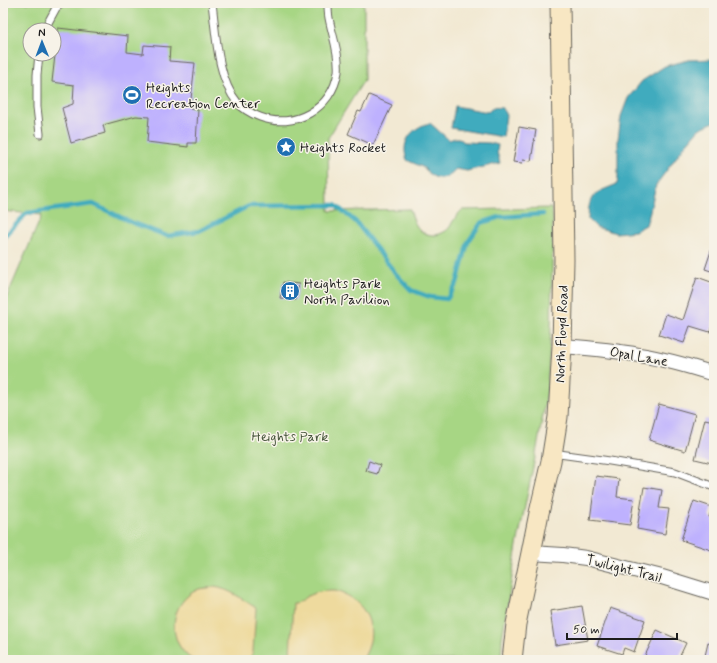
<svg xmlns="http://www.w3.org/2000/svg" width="717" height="663" font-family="Mynerve,sans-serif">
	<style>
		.green { fill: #a7d684; stroke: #627950; fill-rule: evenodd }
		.sand { fill: #eeda9e; stroke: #857b5d }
		.water { fill: #3fabbe; stroke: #2e646d }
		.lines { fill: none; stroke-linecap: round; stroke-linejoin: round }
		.stream { stroke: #3fabbe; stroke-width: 4.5 }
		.building { fill: #beb1fe }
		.lane-casing { stroke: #67645c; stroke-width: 9 }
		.street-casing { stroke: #67645c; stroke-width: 16 }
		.secondary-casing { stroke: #67645c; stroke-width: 21 }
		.lane { stroke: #fff; stroke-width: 7 }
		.street { stroke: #fff; stroke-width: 14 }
		.secondary { stroke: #f8e7c3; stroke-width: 19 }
		.labels { text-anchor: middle; stroke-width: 3; stroke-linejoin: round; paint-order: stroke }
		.poi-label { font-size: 14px; fill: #1c1c1c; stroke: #f7f3e8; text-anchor: start }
		.street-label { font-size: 14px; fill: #1c1c1c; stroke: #f7f3e8 }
		.park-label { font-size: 14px; fill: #46543b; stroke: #f7f3e8 }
	</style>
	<rect width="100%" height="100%" fill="#f7f3e8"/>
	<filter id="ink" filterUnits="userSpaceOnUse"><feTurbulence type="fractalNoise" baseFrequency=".025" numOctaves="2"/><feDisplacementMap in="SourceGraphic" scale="8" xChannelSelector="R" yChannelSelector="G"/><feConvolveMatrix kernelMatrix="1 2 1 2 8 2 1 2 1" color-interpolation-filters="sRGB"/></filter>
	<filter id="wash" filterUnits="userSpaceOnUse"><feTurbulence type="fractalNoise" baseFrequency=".012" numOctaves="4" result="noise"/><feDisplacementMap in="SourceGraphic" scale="16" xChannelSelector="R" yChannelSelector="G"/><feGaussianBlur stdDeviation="0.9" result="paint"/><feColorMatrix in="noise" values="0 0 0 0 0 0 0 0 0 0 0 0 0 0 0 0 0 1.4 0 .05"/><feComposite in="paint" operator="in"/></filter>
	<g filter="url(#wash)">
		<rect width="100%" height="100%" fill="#f2e9d3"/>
		<path class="green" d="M3,3h361v77l-36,58 1,73 81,-2c4,14 8,27 26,26 4,-1 10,-3 13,-7 2,-2 3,-6 5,-8 2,-4 5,-7 8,-10l89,-2 2,9 -2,110 -4,65 -9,51 -21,102 -15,94 -1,21h-498v-354l39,-91 -39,-4zM30,30h24v24h-24z"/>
		<path class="sand" d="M214,587c16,2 28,12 42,21l-3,44 -4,8h-56c-27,-17 -25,-58 6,-71 4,-1 10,-1 15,-2z
			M335,591c33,9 46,41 27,69h-71l-1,-6 3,-51c6,1 11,-6 17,-8 8,-4 17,-4 25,-4z"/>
		<path class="water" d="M714,59v63l-15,7 -13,15 -30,41 -6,26 -4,14 -11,6 -19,2 -20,-6 -8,-8c1,-27 6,-25 29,-35l1,-6v-39l3,-23 7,-18 14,-17 23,-15 24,-6z
			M455,106l33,6c5,-5 7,-5 14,-4l4,7 -3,22 -52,-9z
			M430,123l19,17 6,-2h4l5,4 26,1 8,2 -1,7 3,11 -33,8 -11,-2c-7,7 -15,13 -25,6 -3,-1 -4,-5 -7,-7 -5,-3 -12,-5 -17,-8 -7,-18 5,-33 23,-37z"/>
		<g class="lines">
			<path class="stream" d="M3,238l24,-25 66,-9 40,19 34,13 32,-5 50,-25 86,-1 21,17 40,52 15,16 19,7 17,2 10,-16 11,-41 13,-19 19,-6 43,-3"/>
		</g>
		<g id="blocks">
			<path class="building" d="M58,28l70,8 -1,16 16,2 1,-9 26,2 -1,14 26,2 -5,45 8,1 -2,34h-8v4l-41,-5 2,-25 -13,-1 -33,9 2,8 -34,10 -9,-35 11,-4 1,-19 -22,-3z
				M369,95l23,10 -19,40 -25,-11 10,-23 3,1z
				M519,127l17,3 -5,31 -8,-1 -1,3 -9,-1z
				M714,242v30l-9,-3z
				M697,277l17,6v36l-4,13 -20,-6 -6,17 -25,-8 7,-21 17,6z
				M283,282l16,2 -3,16 -16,-2z
				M659,404l36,10 -10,37 -36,-11z
				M705,419l9,2v35l-2,7 -17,-4z
				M369,461l11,4 -3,9 -11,-3z
				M596,476l23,3 -2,18 17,2 -4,26 -40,-5z
				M644,487l18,3 -3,18 10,1 -4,25 -28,-5z
				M694,501l18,6 -3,10 5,2v32l-33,-11z
				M582,606l6,34 -33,5 -5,-34z
				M610,608l35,12 -11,32 -10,-4 -2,6 -25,-8z
				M657,630l29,13 -8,17h-35z
				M708,643l6,2v15h-10z"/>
		</g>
	</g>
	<g filter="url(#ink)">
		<use href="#blocks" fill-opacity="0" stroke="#67645c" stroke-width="1"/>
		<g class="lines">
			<g class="lane-casing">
				<path id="lane" d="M212,3c4,30 5,75 25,99 6,7 15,12 23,15 34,13 72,-8 78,-45 2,-17 -6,-37 -9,-54 -1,-5 -1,-10 -1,-15
					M44,30l12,-22 6,-5
					M39,54l-2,21v32l3,27
					M552,453l58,8 65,11 39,15"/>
			</g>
			<g class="street-casing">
				<path id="street" d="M562,346c26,2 52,4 77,9 26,4 50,11 75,19
					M531,553l32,2 23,3 76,19 52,16"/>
			</g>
			<g class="secondary-casing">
				<path id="secondary" d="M512,660l4,-36 15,-71 8,-40 12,-52 7,-44 4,-71 2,-86 -4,-257"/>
			</g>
			<use href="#lane" class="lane"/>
			<use href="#street" class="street"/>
			<use href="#secondary" class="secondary"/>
		</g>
	</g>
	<defs>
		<g id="stadium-disc" transform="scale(1)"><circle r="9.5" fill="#1f6fb2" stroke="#f7f3e8"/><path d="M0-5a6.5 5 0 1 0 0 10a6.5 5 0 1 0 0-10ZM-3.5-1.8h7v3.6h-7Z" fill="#fff"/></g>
		<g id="sight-disc" transform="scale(1)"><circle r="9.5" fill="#1f6fb2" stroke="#f7f3e8"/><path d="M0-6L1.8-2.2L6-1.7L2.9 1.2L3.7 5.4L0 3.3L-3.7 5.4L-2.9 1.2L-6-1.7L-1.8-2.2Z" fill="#fff"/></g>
		<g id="building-disc" transform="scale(1)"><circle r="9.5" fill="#1f6fb2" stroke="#f7f3e8"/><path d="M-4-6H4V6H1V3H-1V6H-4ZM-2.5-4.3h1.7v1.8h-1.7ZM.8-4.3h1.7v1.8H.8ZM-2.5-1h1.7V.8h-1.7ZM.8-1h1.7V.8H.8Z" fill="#fff"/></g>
	</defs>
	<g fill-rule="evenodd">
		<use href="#stadium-disc" x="132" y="95"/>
		<use href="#sight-disc" x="286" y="147"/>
		<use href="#building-disc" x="290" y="291"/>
	</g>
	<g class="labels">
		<g class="poi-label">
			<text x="146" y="92">Heights<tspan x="146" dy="16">Recreation Center</tspan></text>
			<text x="300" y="152">Heights Rocket</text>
			<text x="304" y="288">Heights Park<tspan x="304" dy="16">North Paviliion</tspan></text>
		</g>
		<g class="street-label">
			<text transform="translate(561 334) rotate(-88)" y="5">North Floyd Road</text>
			<text transform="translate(639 356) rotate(10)" y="5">Opal Lane</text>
			<text transform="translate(624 568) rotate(14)" y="5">Twilight Trail</text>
		</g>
		<g class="park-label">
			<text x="290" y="441">Heights Park</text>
		</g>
	</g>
	<rect width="717" height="663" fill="none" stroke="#f7f3e8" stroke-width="16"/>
	<g transform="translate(42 42) rotate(359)"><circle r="19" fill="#f7f3e8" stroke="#9f9d96"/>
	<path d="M0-3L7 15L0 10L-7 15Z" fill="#1f6fb2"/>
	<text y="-6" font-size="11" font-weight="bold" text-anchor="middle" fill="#1c1c1c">N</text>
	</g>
	<path d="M567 633v6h110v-6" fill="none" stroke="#1c1c1c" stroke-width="2"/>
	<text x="573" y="633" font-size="12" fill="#1c1c1c" stroke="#f7f3e8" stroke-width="3" paint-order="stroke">50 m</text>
</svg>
